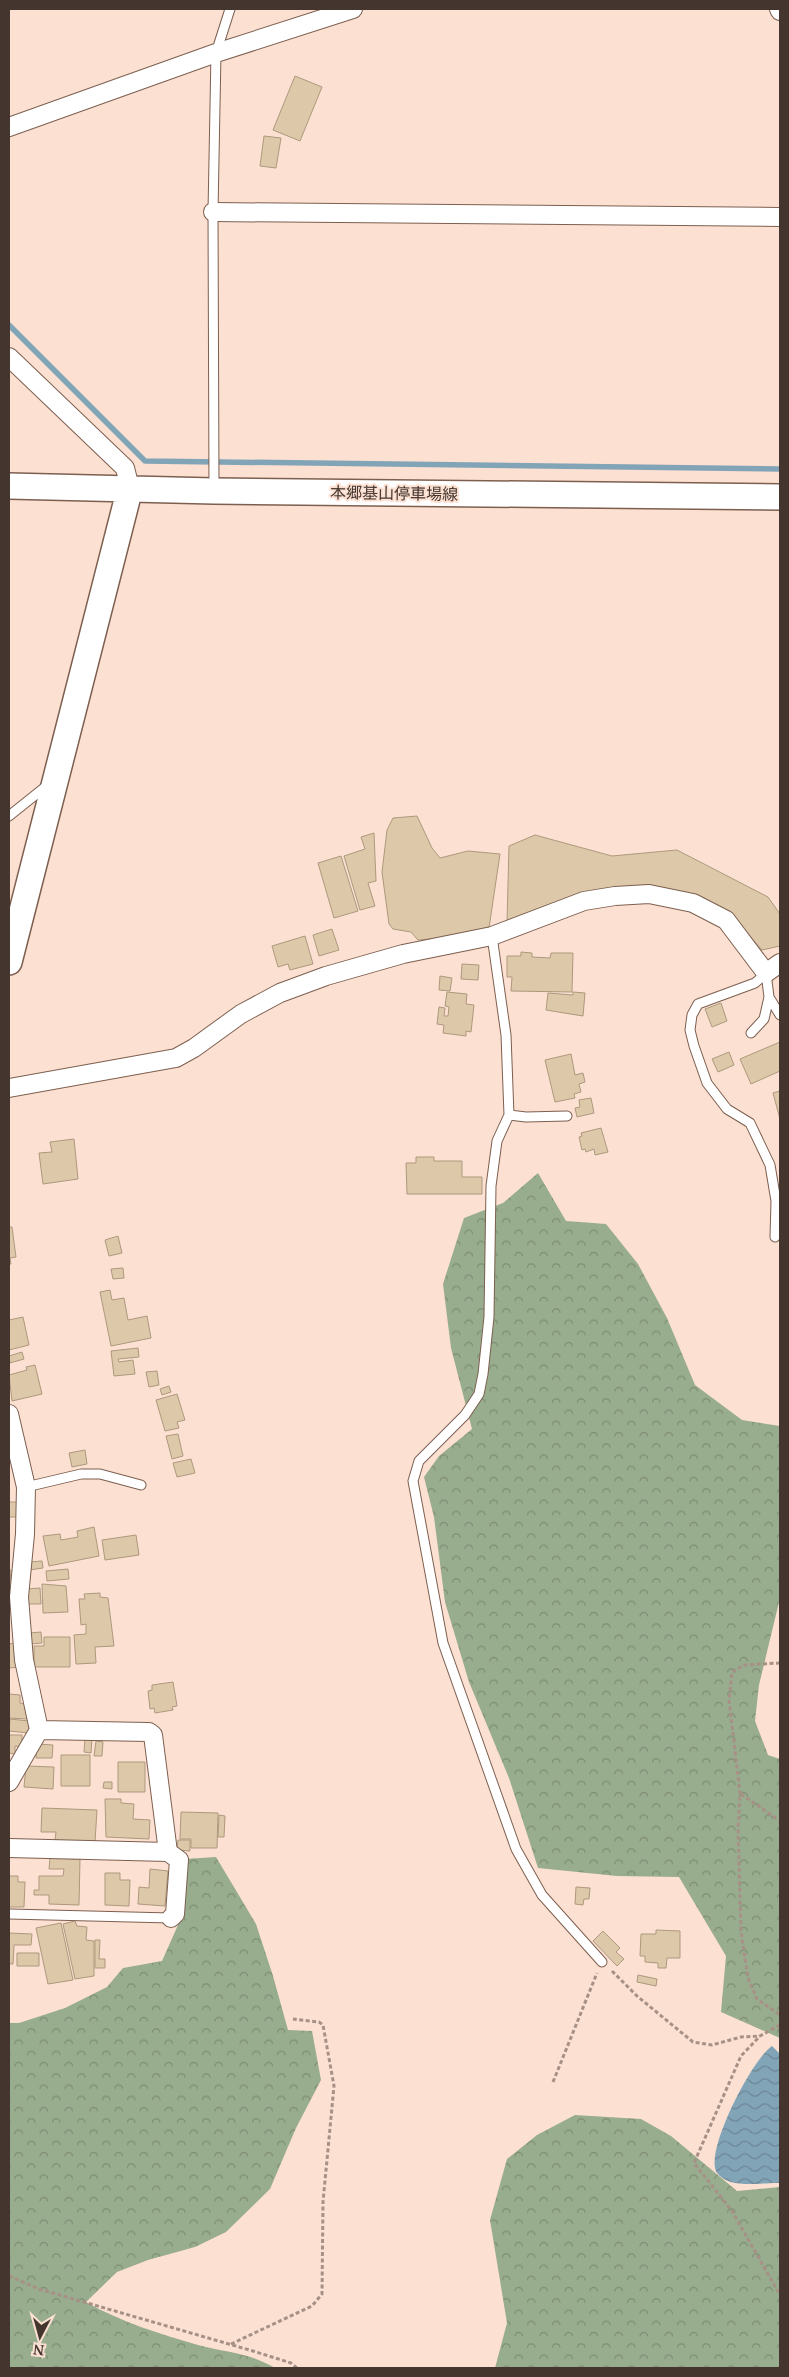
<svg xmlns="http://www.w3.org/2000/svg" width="789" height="2377" font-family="'Noto Serif','Noto Sans JP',serif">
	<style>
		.forest { fill: url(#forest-crowns) }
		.water { fill: url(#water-waves) }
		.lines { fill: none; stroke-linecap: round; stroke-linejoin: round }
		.stream { stroke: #82a4b7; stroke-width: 5.5 }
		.building { fill: #dec8aa; stroke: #ad997d }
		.lane-casing { stroke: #7c5f4f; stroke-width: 11 }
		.street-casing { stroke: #7c5f4f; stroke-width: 20 }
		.secondary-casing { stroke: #7c5f4f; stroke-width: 28 }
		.path { stroke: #a79187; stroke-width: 3; stroke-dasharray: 4 2.5; stroke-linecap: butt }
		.lane { stroke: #fff; stroke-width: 9 }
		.street { stroke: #fff; stroke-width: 18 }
		.secondary { stroke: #fff; stroke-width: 25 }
		.labels { text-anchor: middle; stroke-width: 4; stroke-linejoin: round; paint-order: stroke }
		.street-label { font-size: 16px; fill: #44362f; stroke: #fce0d2 }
	</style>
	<defs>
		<pattern id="forest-crowns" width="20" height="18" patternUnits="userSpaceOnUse" patternTransform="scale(1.25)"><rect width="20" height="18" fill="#98ac8e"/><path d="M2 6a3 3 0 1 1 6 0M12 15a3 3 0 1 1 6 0" fill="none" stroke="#7e8d74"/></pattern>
		<pattern id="water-waves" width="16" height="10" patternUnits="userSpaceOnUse" patternTransform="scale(1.25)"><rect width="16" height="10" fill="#82a4b7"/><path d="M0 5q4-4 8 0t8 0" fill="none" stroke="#6c8695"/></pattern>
	</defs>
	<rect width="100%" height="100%" fill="#fce0d2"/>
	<path class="forest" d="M538,1173l28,48 40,3 32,40 29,54 28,67 47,35 38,6v172l-21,87 -4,36 13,34 12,4v279l-59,-26 5,-56 -47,-79 -62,-1 -79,-8 -29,-90 -40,-96 -24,-80 -11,-85 -10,-40 15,-21 33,-27 -21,-81 -8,-64 21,-66 39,-15z
		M216,1857l40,67 17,52 15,54 24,1 9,49 -25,48 -26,61 -44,43 -31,15 -47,13 -31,12 -31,30c35,20 74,32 112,43 29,8 50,7 77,23h-266v-345h10l46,-15 42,-21 16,-19 39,-7 16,-36 7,-66z
		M575,2115l66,4 30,17 66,55 43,-4v181h-285l12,-45 -17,-103 17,-61 30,-24z"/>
	<path class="water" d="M772,2046l8,8v129c-18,-1 -50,7 -63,-10 -14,-20 36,-115 55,-127z"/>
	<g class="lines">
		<path class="stream" d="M9,325l136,136 635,8"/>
	</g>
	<path class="building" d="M295,76l27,11 -22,54 -27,-11z
		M264,136l17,2 -5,30 -16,-2z
		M417,816l15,32 8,10 28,-7 32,3 -11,74 -37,9 -34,3 -7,-8 -18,-3 -4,-5 -7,-52 5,-42 6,-12z
		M374,833l2,48 -8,2 7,23 -15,4 -16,-54 21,-7 -4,-12z
		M535,835l77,21 65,-6 91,47 12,17v32l-18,4 -23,-26 -62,-33 -170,31 2,-76z
		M341,856l17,55 -24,7 -16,-55z
		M332,929l7,21 -20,6 -6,-21z
		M305,936l8,28 -23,6 -2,-6 -10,3 -6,-21z
		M521,952l11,1v4l18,1 1,-5h22l-1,39 -61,-1 1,-14h-5v-21h14z
		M462,964l17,1 -1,15 -17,-1z
		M440,976l12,2 -2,13 -11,-1z
		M447,992l20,2 -1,10 8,1 -3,27 -5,-1v5l-23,-3 1,-8 -7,-1 2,-17 6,1 -1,8h4l1,-9 -4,-1z
		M573,992l12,1 -2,23 -37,-6 2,-17 25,2z
		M721,1003l6,18 -15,6 -7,-18z
		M780,1042v29l-29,13 -11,-25z
		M729,1052l5,13 -16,7 -6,-13z
		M571,1054l4,21 8,-2 2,9 -6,2 2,8 -7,2 1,4 -20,4 -10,-42z
		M780,1091v28l-7,-26z
		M591,1098l3,15 -17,4 -2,-9 5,-1 -1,-7z
		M601,1128l7,24 -13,3 -1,-6 -8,3 -1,-3 -3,1 -3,-13 3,-1 -1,-3z
		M74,1139l4,40 -35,5 -4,-31 13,-1 -2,-10z
		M416,1157h18v4h28v16h20v17h-75l-1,-31h10z
		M9,1227h3l4,30 -6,1 1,6h-2z
		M118,1236l4,17 -13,3 -4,-16z
		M123,1268l1,10 -11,1 -2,-10z
		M110,1290l2,10 12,-2 4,22 19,-4 4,22 -40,8 -11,-54z
		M23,1317l6,28 -20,5v-30z
		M138,1348l1,9 -21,2 1,3 14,-2 2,14 -21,2 -3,-25z
		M22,1352l2,7 -14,4 -1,-7z
		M35,1365l7,29 -30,7 -3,-26 18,-5 -1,-3z
		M157,1371l2,14 -10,2 -3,-15z
		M169,1386l2,6 -9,3 -2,-6z
		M177,1394l8,26 -8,2 2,6 -14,3 -9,-31z
		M178,1434l5,22 -11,3 -6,-23z
		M85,1450l2,14 -15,3 -3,-14z
		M191,1459l4,14 -18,4 -4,-14z
		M9,1502h8v15h-8z
		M94,1527l5,29 -50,10 -6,-30 17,-2 1,6 17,-3 -1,-6z
		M136,1535l3,20 -34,5 -3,-20z
		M42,1561l1,7 -14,2v-8z
		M68,1569l1,10 -22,2 -1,-10z
		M9,1570h2l-1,14h-1z
		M42,1584l24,2 2,26 -25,1z
		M40,1588l1,16h-15v-15z
		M100,1593v4l8,1 6,48 -19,1 1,16 -20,1 -2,-29 12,-1v-10l-5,1 -2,-26h6l-1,-5z
		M41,1632l1,11 -12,1 -1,-11z
		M44,1637h26v30h-36v-21h10z
		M15,1643l4,24 -10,1v-24z
		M173,1682l4,24 -5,1 1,3 -18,3 -1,-5 -4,1 -2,-18 4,-1v-5z
		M9,1694l11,1v8l5,1v6h3l-1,9 -18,-1z
		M10,1719l19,2v12l-20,-2z
		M9,1735h13v12l-7,-1v8l-6,-1z
		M85,1738h7l-1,15 -7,-1z
		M96,1741l7,1 -1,14h-8z
		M37,1744l16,1 -1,13h-16z
		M61,1755h29v31h-29z
		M118,1762h27v30h-27z
		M26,1766l28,1 -1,22 -29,-2z
		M104,1782h8v7l-9,-1z
		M105,1799h16v4l13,1 -1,15 17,1 -1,19 -43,-2z
		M42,1808l55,2 -2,32 -40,-2 1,-8h-15z
		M181,1812l37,1 -1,35h-26v-9h-11z
		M219,1815l6,1 -1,21h-6z
		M178,1840h12v11l-13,-1z
		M50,1858l30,1 -1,46 -30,-1v-9h-15v-5h5v-14h24l1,-7h-15z
		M150,1869l18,2 -3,35 -27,-2 1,-17 10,1z
		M105,1873h15v7h10l-1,26 -24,-1z
		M9,1876h9v6h7l-1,25h-15z
		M576,1887l14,1 -1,11h-5l-1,6 -8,-1z
		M75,1921l2,5 10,1 -1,13 8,1v35l-19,3 -12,-55z
		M61,1923l12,57 -25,4 -12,-56z
		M656,1930l24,1v27h-13l-1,10h-8v-5l-13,-1v-6h-5l1,-22h15z
		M603,1931l17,17 -4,4 8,7 -7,7 -24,-25z
		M9,1933l23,1 -1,11h-17l-1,19h-4z
		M95,1940h5l-1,19h6v9h-10z
		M17,1953h22v13h-22z
		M638,1975l19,4 -1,7 -19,-4z"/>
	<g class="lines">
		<g class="lane-casing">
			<path id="lane" d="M214,489l-1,-277 3,-159 14,-44
				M9,816l40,-32
				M492,936l14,99 3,80 -12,26 -6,45 -2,131 -6,57 -4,20 -14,21 -46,46 -6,20 30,162 73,206 26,46 60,67
				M766,973l-11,10 -57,21 -6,11 -2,15 4,16 13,37 20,26 23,14 20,42 6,36 -1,36
				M766,973l3,24 11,18
				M751,1033l13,-14 5,-22
				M509,1115l17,2 41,-1
				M26,1487l55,-13h19l41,11
				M9,1914l162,4"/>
		</g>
		<g class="street-casing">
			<path id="street" d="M779,9l1,2
				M9,127l207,-74 137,-44
				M213,212l567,5
				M9,357l116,111 5,20
				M9,1088l167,-30 18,-10 47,-34 39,-21 46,-17 77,-22 89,-18 92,-35 31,-5 34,-2 44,9 33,17 40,53 14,-10
				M9,1414l17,73 -1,47 -6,63 5,63 15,70 -30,52
				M39,1730l110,2 4,3 15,117 11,8 -4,54 -4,4
				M9,1848l159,4"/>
		</g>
		<g class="secondary-casing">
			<path id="secondary" d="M9,486l205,5 566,6
				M9,962l121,-474"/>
		</g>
		<path class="path" d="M780,1663l-36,2 -12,7 -3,28 11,93 -2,37 3,102 7,46 9,21 23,16
			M741,1794l39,27
			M612,1971l25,25 56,46 19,3 29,-8 19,-1
			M780,2025l-20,11 -19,20 -47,107 38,48 48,84
			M553,2082l44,-109
			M9,2276l30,13 214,62 38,12 6,5
			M231,2344l81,-38 10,-12 1,-92 11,-116 -11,-61 -4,-3 -26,-3"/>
		<use href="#lane" class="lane"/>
		<use href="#street" class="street"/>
		<use href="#secondary" class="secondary"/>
	</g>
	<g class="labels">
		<g class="street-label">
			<text transform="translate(394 493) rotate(1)" y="6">本郷基山停車場線</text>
		</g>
	</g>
	<rect width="789" height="2377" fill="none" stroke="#44362f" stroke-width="20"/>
	<g transform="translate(40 2337) rotate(186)" stroke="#fce0d2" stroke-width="4" paint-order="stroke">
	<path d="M0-4L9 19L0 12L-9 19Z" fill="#44362f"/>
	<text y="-8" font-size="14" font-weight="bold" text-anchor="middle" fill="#44362f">N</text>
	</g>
</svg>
